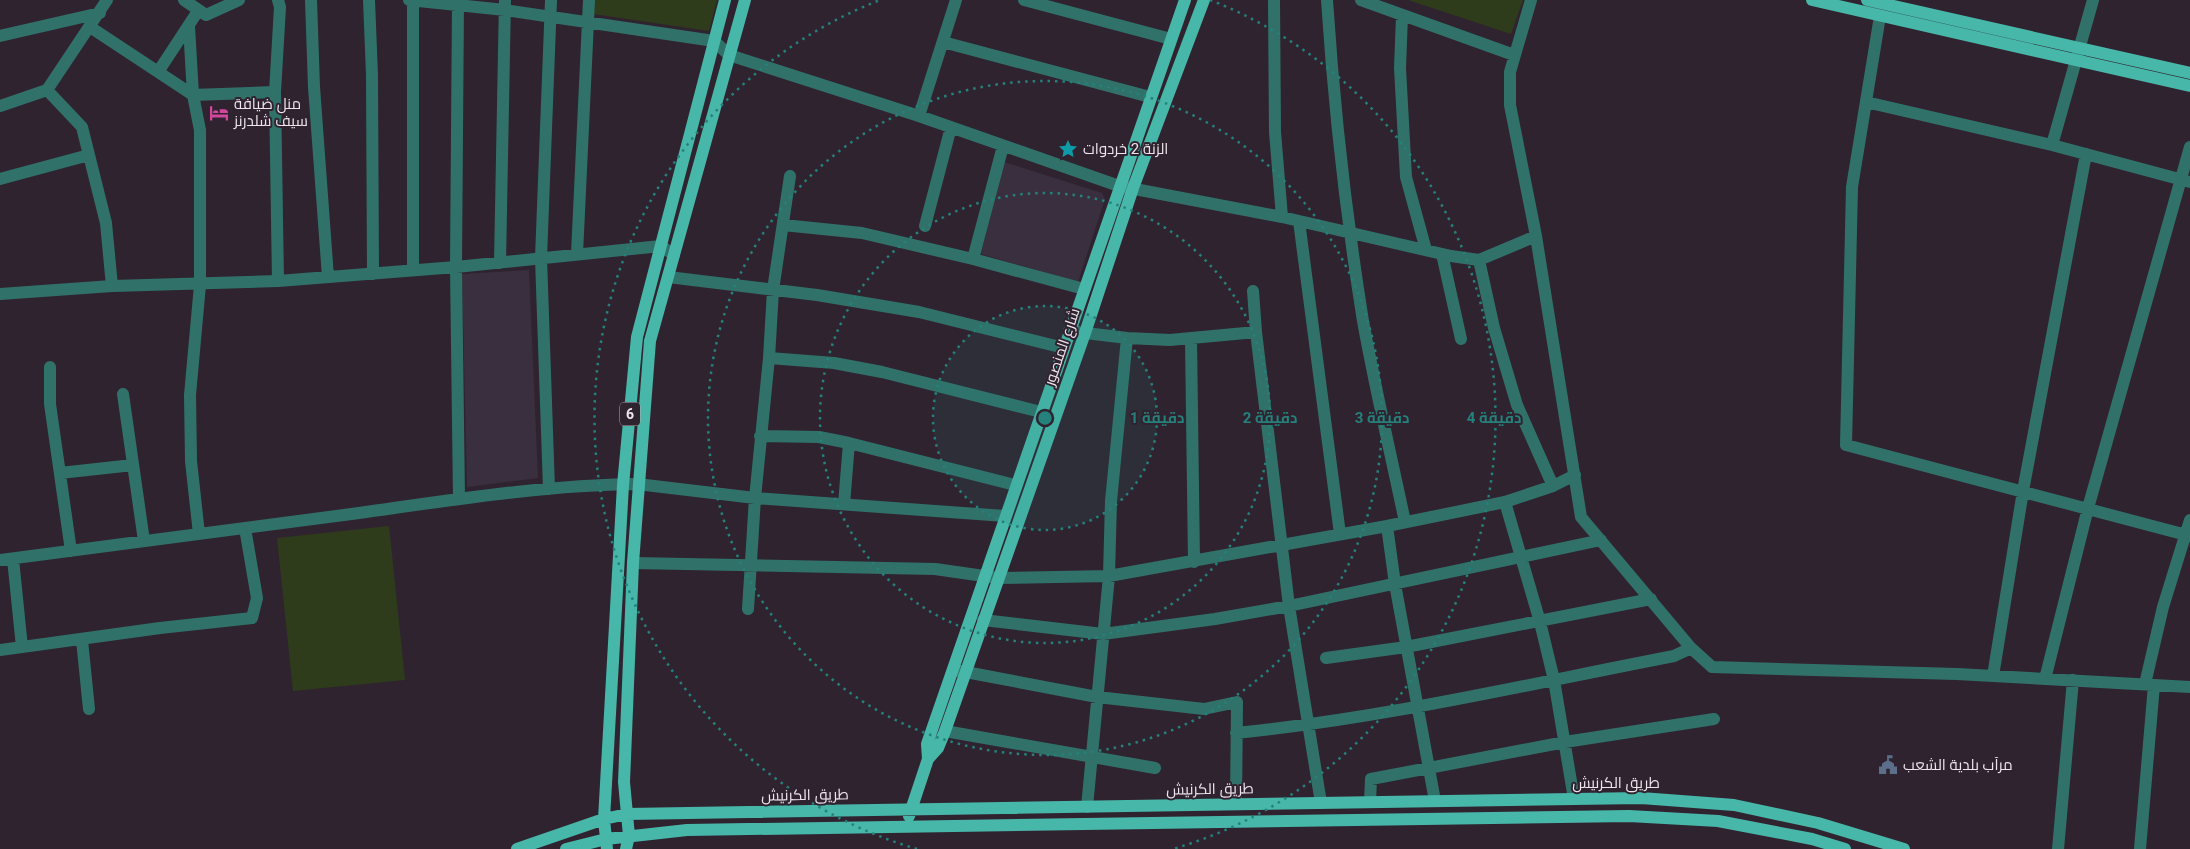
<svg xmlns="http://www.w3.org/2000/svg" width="2190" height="849" font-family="Roboto,Cairo,sans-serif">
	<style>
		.education { fill: #3a2f3e }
		.green { fill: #2e3c1b }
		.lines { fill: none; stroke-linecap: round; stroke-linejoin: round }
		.minor { stroke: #30726a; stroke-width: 12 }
		.major { stroke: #47b7a9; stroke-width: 12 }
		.ring { fill: none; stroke: #25817b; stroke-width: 2.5; stroke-dasharray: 2.5 5 }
		.labels { text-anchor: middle; stroke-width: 4; stroke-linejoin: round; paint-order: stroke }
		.shield { fill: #302330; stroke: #b5abb4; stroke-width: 1 }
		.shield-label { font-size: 14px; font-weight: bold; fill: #eee5ed }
		.poi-label { font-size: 15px; fill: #eee5ed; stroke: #302330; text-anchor: start }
		.street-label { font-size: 15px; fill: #eee5ed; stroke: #302330 }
		.centre { fill: #25817b; stroke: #302330; stroke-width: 2.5 }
		.ring-label { font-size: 15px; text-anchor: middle; font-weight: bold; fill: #25817b; stroke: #302330; stroke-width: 4; stroke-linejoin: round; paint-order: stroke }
	</style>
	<rect width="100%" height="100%" fill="#302330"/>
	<path class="education" d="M1004,162l98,31 3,6 -27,83 -97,-28z
		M529,270l9,208 -71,9 -5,-213z"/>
	<path class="green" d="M594,0h123l-8,31 -116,-17z
		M1408,0h115l-12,34z
		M389,526l16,154 -112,11 -16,-153z"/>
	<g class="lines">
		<path class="minor" d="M107,0l-60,90 35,37 24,96 6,63
			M184,0l22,15 33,-15
			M278,0l2,7 -5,85 3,189
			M311,0l3,87 14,190
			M369,0l3,75 1,199
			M409,0l96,10 209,31 15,14 190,61 200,70 163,31 169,39 28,4 57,-24
			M458,0l-2,267 3,232
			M1024,0l147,39
			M1274,0l1,132 7,85
			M1327,0c7,107 19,215 36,321 12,67 28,134 42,201
			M1361,0l153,55
			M1531,0l-21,72v33l26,131 45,281 110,131 21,19 245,7 233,13
			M1402,16l-2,52 6,109 20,73
			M1880,16l-28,171 -6,258 344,91
			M189,26l4,69 82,-3
			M90,27l103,68 7,35v155l-10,110 1,66 8,73
			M0,36l100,-23
			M943,42l207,55
			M158,72l40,-61
			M1866,102l186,43 138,37
			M0,106l47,-16
			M919,116l37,-116
			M2052,145l41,-145
			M0,179l89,-24
			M1299,221l41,313
			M783,225l79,8 111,26 111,30
			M925,226l26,-99
			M577,254l12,-254
			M1442,254l19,85
			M973,259l30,-113
			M1479,260l15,68 23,77 36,81
			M500,263l5,-263
			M413,270v-269
			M668,277l149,18 102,17 145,36
			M1253,291l3,41 33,274 32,197
			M0,294l112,-8 166,-5 178,-14 205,-21 13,9
			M1069,331l58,7 43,2 86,-8
			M1191,339l3,223
			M769,358l65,5 48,9 159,40
			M50,367v37l21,147
			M123,394l21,147
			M760,436l59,1 30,6 166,42
			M60,473l73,-8
			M549,489l-8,-231 10,-258
			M1505,502l35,120 14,58 20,119
			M844,504l5,-61
			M1387,526l8,58 40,217
			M13,559l9,88
			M0,560c120,-16 240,-31 359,-47 93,-13 185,-28 278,-29l118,14 250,18
			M633,563l302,6 63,9 111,-2 278,-50 118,-24 48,-16 22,-11
			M748,609l7,-111 14,-140 4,-68 17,-114
			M983,620l120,14 112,-15 74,-13 312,-66
			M82,640l7,69
			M0,650l160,-22 92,-10 5,-20 -12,-70
			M1326,658l80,-11 245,-48
			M955,670l142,27 107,12 33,-7 -1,102
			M1993,676l30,-185 63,-337
			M2045,679l43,-171 102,-361
			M2145,684l18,-77 27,-87
			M945,731l210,37
			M1236,733c148,-15 293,-49 438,-77l17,-8
			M1370,802l1,-23 194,-37 149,-23
			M1087,807l22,-231 2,-75 16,-163
			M2058,849l15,-169
			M2140,849l14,-164"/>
		<path class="major" d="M1812,0l378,86
			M1867,0l323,73
			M928,759l10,-11 7,-17 140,-398 48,-145 71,-188
			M909,816l19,-57 -1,-15 258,-744
			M517,849l87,-30 23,-5 1014,-16 93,7 84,18 86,26
			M566,849l40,-10 81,-9 942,-14 89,5 94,18 33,10
			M607,849l-3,-30 19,-334 14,-148 88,-337
			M626,849l3,-13 -5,-54 9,-219 17,-222 95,-341"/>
	</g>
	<circle cx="1045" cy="418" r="112" fill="#25817b" fill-opacity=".12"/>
	<g class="ring">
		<circle cx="1045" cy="418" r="112"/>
		<circle cx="1045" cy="418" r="225"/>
		<circle cx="1045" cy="418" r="337"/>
		<path d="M917 849A449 449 0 0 1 880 0M1210 0A449 449 0 0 1 1173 849"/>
	</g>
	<defs>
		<g id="hotel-bare" transform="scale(1.5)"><path d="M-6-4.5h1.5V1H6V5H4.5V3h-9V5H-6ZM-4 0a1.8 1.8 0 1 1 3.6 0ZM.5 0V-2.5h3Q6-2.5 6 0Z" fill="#d1479c" stroke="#302330" stroke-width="2.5" paint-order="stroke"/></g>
		<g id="sight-bare" transform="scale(1.5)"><path d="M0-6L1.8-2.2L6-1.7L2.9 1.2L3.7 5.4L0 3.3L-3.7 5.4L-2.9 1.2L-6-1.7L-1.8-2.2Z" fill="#0f9aa8" stroke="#302330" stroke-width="2.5" paint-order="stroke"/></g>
		<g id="civic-bare" transform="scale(1.5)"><path d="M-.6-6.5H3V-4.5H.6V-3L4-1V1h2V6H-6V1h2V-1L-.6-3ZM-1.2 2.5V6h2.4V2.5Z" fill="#5c6f8a" stroke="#302330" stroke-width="2.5" paint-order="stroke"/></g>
	</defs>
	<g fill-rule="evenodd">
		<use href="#hotel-bare" x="219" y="113"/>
		<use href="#sight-bare" x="1068" y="149"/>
		<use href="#civic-bare" x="1888" y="765"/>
	</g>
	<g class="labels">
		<rect class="shield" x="620" y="402.5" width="20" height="23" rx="4"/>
		<g class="shield-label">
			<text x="630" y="419">6</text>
		</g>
		<g class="poi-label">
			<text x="234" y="109">منل ضيافة<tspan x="234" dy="17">سيف شلدرنز</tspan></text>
			<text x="1083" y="154">الزنة 2 خردوات</text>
			<text x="1903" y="770">مرآب بلدية الشعب</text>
		</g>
		<g class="street-label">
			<text transform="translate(1062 347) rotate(-71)" y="5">شارع المنصور</text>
			<text x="1616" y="788">طريق الكرنيش</text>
			<text transform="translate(1210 789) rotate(-1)" y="5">طريق الكرنيش</text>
			<text transform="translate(805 795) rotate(-1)" y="5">طريق الكرنيش</text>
		</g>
	</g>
	<circle cx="1045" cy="418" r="8" class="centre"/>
	<g class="ring-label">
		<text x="1157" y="423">1 دقيقة</text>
		<text x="1270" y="423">2 دقيقة</text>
		<text x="1382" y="423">3 دقيقة</text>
		<text x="1494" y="423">4 دقيقة</text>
	</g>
</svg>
